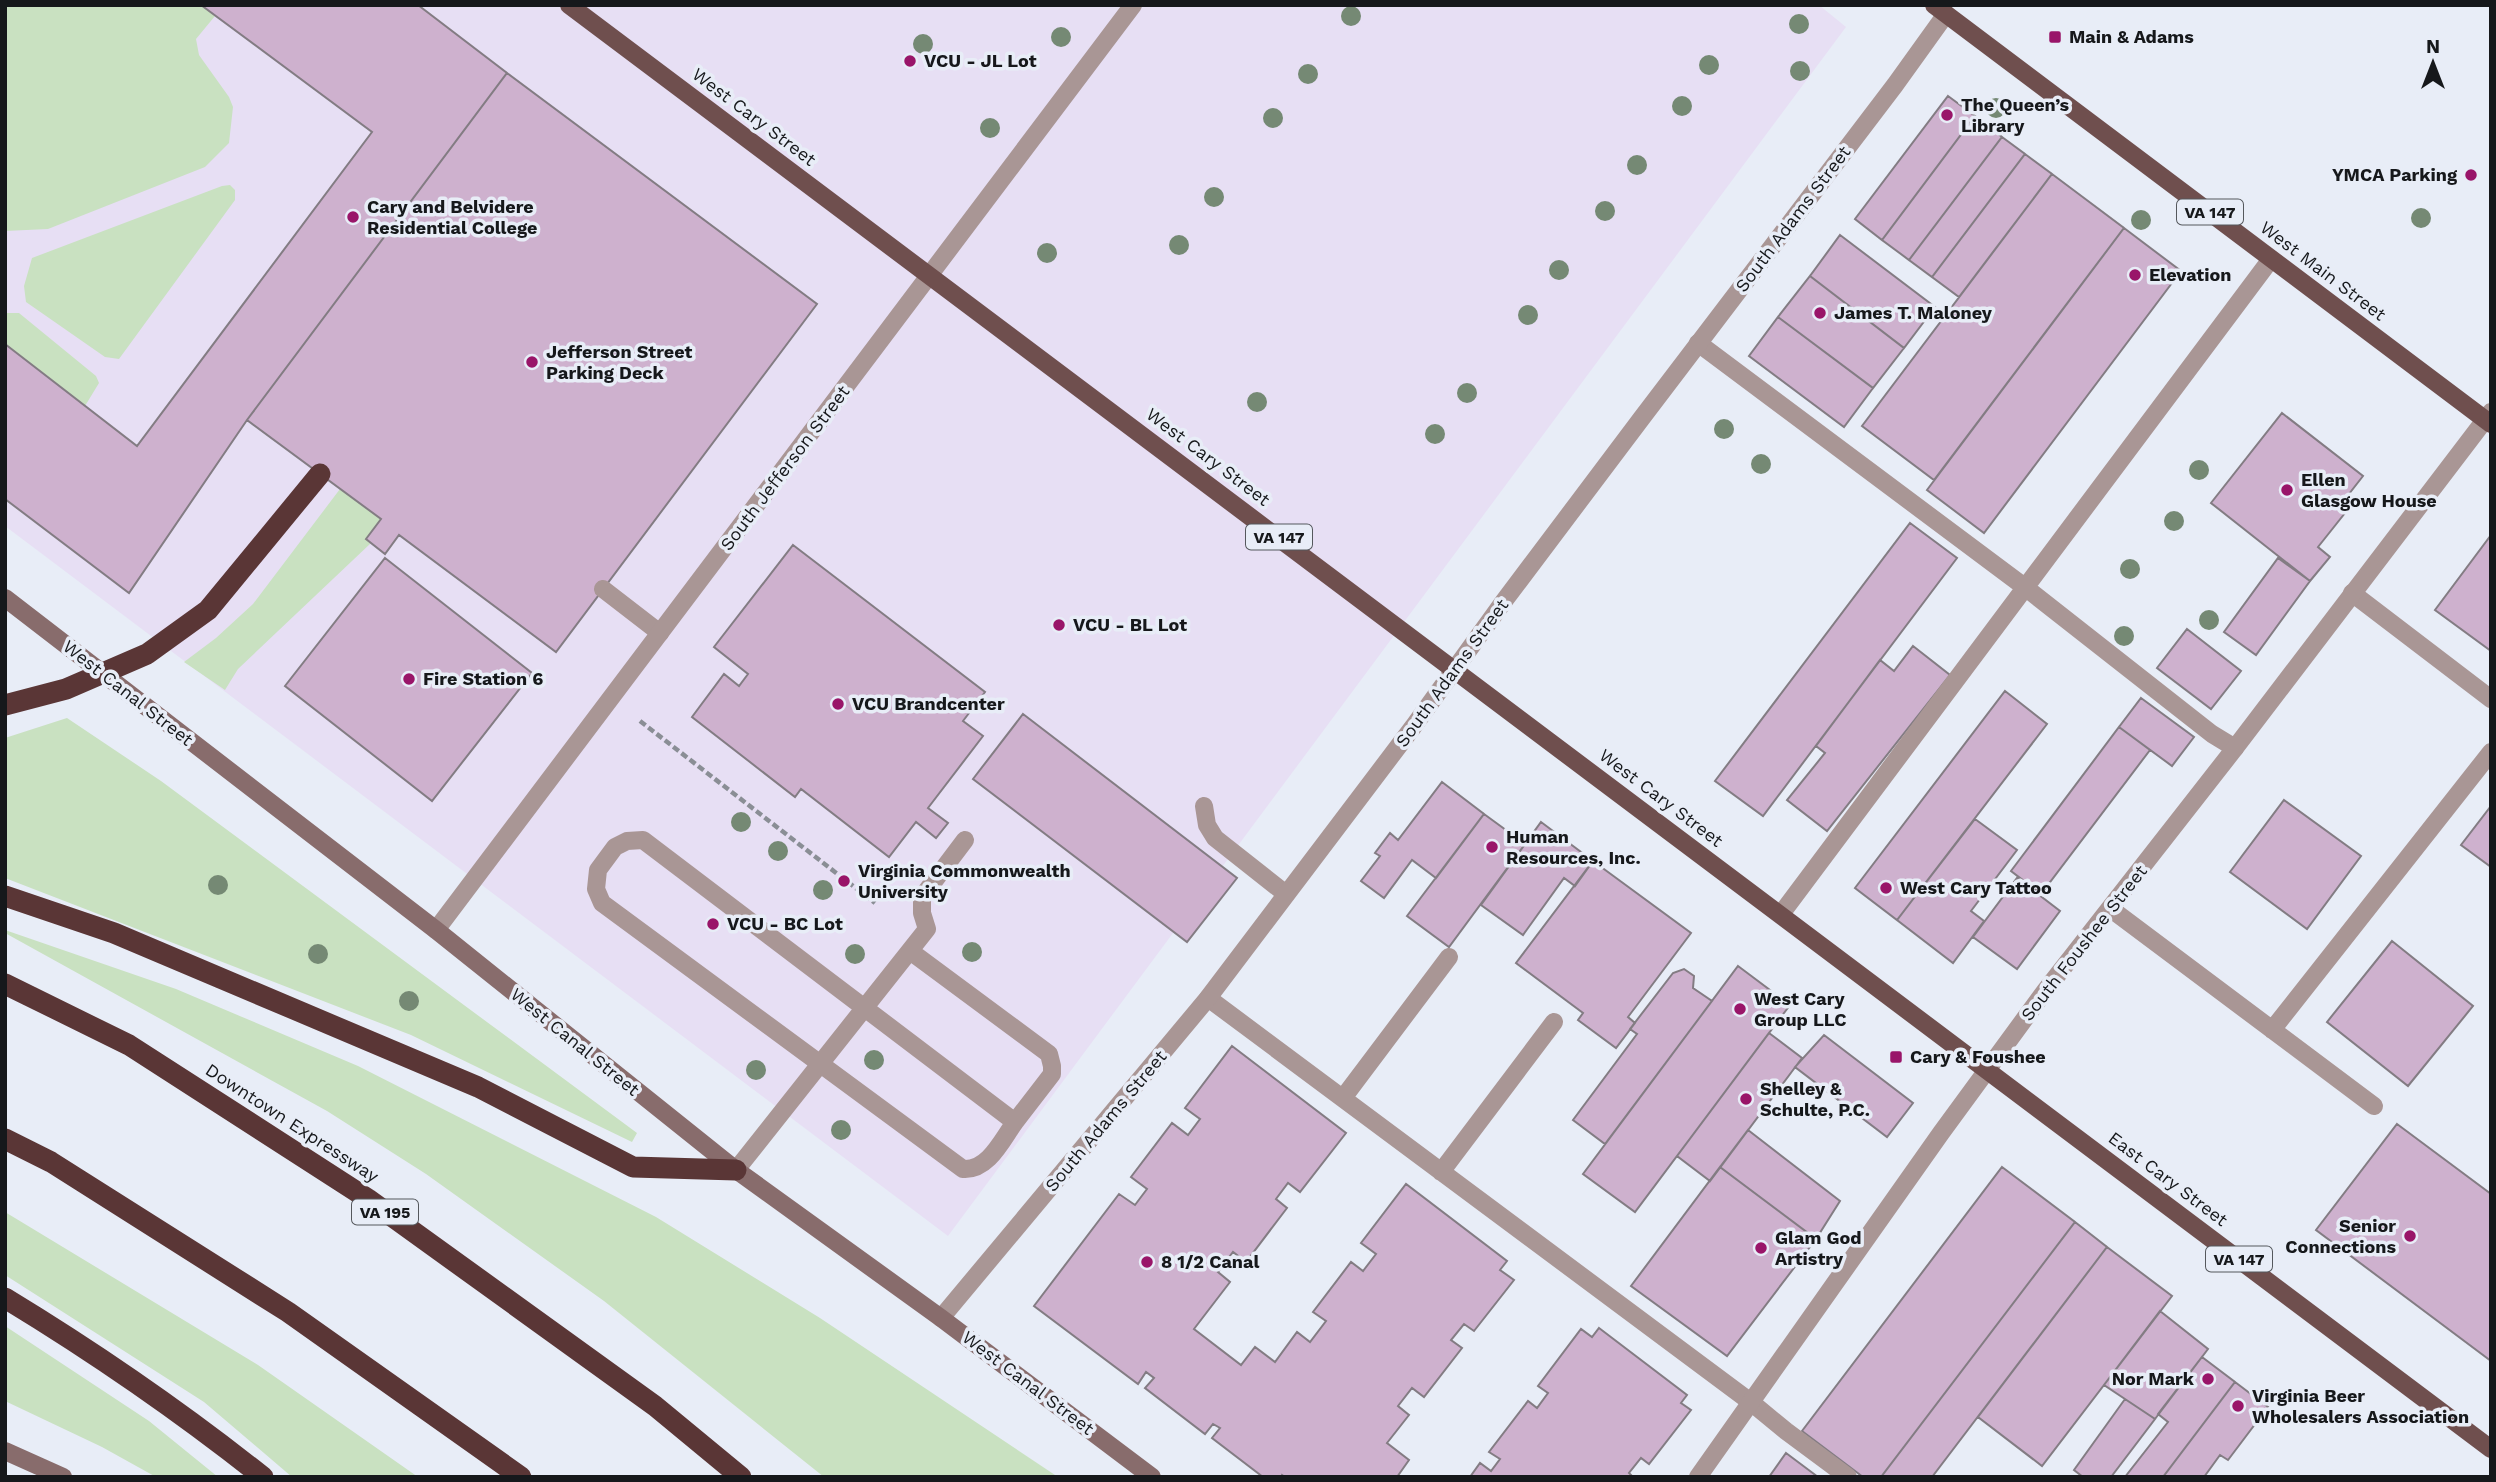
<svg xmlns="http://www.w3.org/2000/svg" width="2496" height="1482" font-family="'Work Sans',sans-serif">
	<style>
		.education { fill: #e7dff4 }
		.green { fill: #c9e1c1 }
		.building { fill: #ceb1ce; stroke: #837c83; stroke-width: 2 }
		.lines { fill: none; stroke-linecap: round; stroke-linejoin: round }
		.path { stroke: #8a8e95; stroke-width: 4.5; stroke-dasharray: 7 3.5; stroke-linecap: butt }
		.lane { stroke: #a99695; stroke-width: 18 }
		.street { stroke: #a99695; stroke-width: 18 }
		.secondary { stroke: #886c6c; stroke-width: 18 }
		.primary { stroke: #6f4f4e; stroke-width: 18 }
		.highway { stroke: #5a3636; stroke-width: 21 }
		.tree { fill: #758974 }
		.poi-dot { fill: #991569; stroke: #e8edf7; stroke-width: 2.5 }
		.labels { text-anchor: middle; stroke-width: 7; stroke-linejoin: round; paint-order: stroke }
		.shield { fill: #e8edf7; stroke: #55585d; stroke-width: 2 }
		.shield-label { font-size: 16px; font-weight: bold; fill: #16181b }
		.poi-label { font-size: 18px; font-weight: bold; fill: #16181b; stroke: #e8edf7; text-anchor: start }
		.street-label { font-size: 18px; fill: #16181b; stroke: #e8edf7 }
	</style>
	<rect width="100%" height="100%" fill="#e8edf7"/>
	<path class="education" d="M5,5h1814l27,22 -898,1209 -943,-710z"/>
	<path class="green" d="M5,5h196l14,11 -19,23 3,16 30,42 4,10 -4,36 -24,24 -157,62 -43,2z
		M230,185l5,5v10l-116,159 -14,-2 -79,-55 -2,-16 8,-28 190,-72z
		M5,313h14l77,63 3,7 -14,23 -80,-62z
		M340,489l41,30 -15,20 5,4 -133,126 -13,21 -41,-28 32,-24 37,-34z
		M67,718l94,63 476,352 -5,9 -221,-107 -406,-157v-140z
		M5,930l171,59 182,77 298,151 164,101 238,159h-234l-220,-176 -178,-127 -99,-63 -322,-178z
		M5,1212l253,153 160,112h-126l-88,-75 -199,-127z
		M5,1326l144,95 69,56h-62l-54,-30 -97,-46z"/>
	<path class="building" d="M201,5h217l89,68 -260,347 -118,173 -124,-94v-155l132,102 235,-314z
		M507,73l310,231 -261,348 -157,-117 -14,19 -19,-15 15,-20 -134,-99z
		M1948,96l27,20 -93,124 -27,-21z
		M1975,116l27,21 -93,123 -27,-20z
		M2002,137l23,17 -93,123 -23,-17z
		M2025,154l27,20 -93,123 -27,-20z
		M2052,174l72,54 -190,252 -72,-54z
		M2124,228l57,43 -197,262 -57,-43z
		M1840,235l95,72 -31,41 -94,-72z
		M1810,276l94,72 -31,40 -95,-71z
		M1778,317l95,71 -29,39 -95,-71z
		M2282,413l81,63 -25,32 7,5 -27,34 12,10 -20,24 -99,-78z
		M1910,523l47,35 -194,258 -48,-35z
		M2491,535v116l-56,-41z
		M793,545l192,147 -22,29 20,15 -55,72 20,15 -12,15 -20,-16 -27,35 -88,-68 -6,8 -103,-80 32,-43 15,12 9,-12 -34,-27z
		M385,558l147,115 -100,128 -147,-115z
		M2278,558l32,23 -54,74 -32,-23z
		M2187,629l54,42 -30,38 -54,-41z
		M1913,646l37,29 -123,156 -40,-31 38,-47 -9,-7 64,-86 14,11z
		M2005,691l42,33 -150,196 -42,-32z
		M2141,698l53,39 -22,29 -53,-39z
		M1023,714l214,164 -50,64 -214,-163z
		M2119,727l31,23 -109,144 -30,-23z
		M1442,782l42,32 -48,64 -24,-18 -28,38 -23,-17 19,-25 -5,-3 15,-20 8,7z
		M2284,800l77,56 -54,73 -77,-57z
		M2491,806v61l-30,-22z
		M1484,814l41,30 -76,103 -42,-31z
		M1975,819l42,31 -46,61 13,10 -31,42 -56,-43z
		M1541,822l52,39 -18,25 -11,-8 -41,57 -42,-30z
		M1593,861l98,72 -63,84 7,6 -19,25 -38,-28 5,-7 -67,-50z
		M2017,878l43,33 -43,58 -44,-32z
		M2392,941l81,65 -65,80 -81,-64z
		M1738,966l52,39 -155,207 -52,-38z
		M1684,969l10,7 -1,12 19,13 -107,143 -32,-24 64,-86 -7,-5 43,-56z
		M1769,1033l33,25 -92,123 -33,-25z
		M1824,1035l89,68 -26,34 -92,-70z
		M1232,1046l114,87 -46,59 -12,-9 -12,16 11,9 -41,54 -13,-10 -15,20 12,10 -36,47 47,36 14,-18 20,15 22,-30 13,10 16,-21 -13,-9 38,-50 12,9 13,-17 -15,-11 45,-59 101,77 -7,9 14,10 -40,51 -10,-7 -13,16 11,8 -38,49 -12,-9 -14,18 11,9 -22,28 22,17 -12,17h-112l-3,-2 -1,2h-18l-51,-39 8,-10 -7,-4 -8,10 -60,-46 9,-10 -8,-6 -8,12 -104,-78 85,-112 16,11 12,-16 -16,-12 41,-54 16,12 12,-16 -15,-11z
		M2397,1124l94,70v167l-175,-131z
		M1748,1130l92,71 -24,38 -96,-72z
		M1720,1167l96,72 -89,117 -96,-70z
		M2002,1167l73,55 -194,255h-18l-61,-46z
		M2075,1222l32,25 -175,230h-51z
		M2107,1247l65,49 -130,170 -64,-49z
		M2160,1311l48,38 -53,70 -51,-34z
		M1599,1328l88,67 -6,8 10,7 -42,54 -8,-6 -12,15 4,4h-163l10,-14 11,8 9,-12 -11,-7 39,-51 9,7 11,-15 -10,-7 43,-57 11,8z
		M2202,1357l33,25 -72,95h-38l43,-55 -10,-8z
		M2235,1382l33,25 -40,53 -8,-5 -16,22h-41z
		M2125,1399l30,20 -44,58h-28l-9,-7z
		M1786,1453l32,24h-49z"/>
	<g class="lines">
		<path class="path" d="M640,721l235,182"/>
		<path class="lane" d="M1698,343l328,245 186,146 23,14
			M603,589l57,44
			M2352,593l139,106
			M1204,806l3,19 8,13 71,56
			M643,840l372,282c-13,18 -27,49 -52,47l-361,-266 -6,-14 2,-19 17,-23 12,-6z
			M2111,909l263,197
			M1781,914l490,-655
			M910,951l139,103 3,12v8l-37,48
			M1208,998l544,405 34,28 62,46
			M2272,1030l219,-278
			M1343,1098l106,-141
			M736,1170l191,-241 -5,-16v-16l43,-57
			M1441,1172l113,-150"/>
		<path class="street" d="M436,930l697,-925
			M941,1318l267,-320 205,-271 91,-126 137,-182 254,-334 51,-71
			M1698,1477l243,-344 104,-142 190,-243 256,-336"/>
		<path class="secondary" d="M5,598l431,332 300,240 205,148 211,159
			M5,1451l58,26"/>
		<path class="primary" d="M569,5l1922,1444
			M1934,5l557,419"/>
		<path class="highway" d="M5,705l61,-16 81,-35 61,-44 112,-136
			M5,896l109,37 364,154 155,80 103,3
			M5,984l124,61 239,154 287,207 86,71
			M5,1139l46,23 237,150 233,165
			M5,1298c89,54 176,114 258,179"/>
	</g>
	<g class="tree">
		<circle cx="1351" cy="16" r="10"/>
		<circle cx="1799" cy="24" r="10"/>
		<circle cx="1061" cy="37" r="10"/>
		<circle cx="923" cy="44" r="10"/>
		<circle cx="1709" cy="65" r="10"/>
		<circle cx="1800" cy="71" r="10"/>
		<circle cx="1308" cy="74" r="10"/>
		<circle cx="1682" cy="106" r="10"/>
		<circle cx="1996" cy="108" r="10"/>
		<circle cx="1273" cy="118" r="10"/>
		<circle cx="990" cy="128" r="10"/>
		<circle cx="1637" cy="165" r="10"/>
		<circle cx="1214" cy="197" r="10"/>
		<circle cx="1605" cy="211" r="10"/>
		<circle cx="2421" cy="218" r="10"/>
		<circle cx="2141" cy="220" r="10"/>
		<circle cx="1179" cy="245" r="10"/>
		<circle cx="1047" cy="253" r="10"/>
		<circle cx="1559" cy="270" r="10"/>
		<circle cx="1528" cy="315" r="10"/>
		<circle cx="1467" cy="393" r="10"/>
		<circle cx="1257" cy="402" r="10"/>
		<circle cx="1724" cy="429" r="10"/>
		<circle cx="1435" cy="434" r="10"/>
		<circle cx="1761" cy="464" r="10"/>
		<circle cx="2199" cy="470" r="10"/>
		<circle cx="2174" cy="521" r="10"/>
		<circle cx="2130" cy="569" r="10"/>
		<circle cx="2209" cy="620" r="10"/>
		<circle cx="2124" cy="636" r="10"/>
		<circle cx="741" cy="822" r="10"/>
		<circle cx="778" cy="851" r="10"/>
		<circle cx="218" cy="885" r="10"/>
		<circle cx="823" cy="890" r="10"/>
		<circle cx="972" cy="952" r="10"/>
		<circle cx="318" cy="954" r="10"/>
		<circle cx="855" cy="954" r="10"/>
		<circle cx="409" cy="1001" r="10"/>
		<circle cx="874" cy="1060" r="10"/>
		<circle cx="756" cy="1070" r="10"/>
		<circle cx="841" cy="1130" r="10"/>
	</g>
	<g class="poi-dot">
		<rect x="2048" y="30" width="14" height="14" rx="3.5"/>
		<circle cx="910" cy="61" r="7"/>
		<circle cx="1947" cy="115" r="7"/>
		<circle cx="2471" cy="175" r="7"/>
		<circle cx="353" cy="217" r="7"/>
		<circle cx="2135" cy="275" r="7"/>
		<circle cx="1820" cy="313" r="7"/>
		<circle cx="532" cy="362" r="7"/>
		<circle cx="2287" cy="490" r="7"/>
		<circle cx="1059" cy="625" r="7"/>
		<circle cx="409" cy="679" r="7"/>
		<circle cx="838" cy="704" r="7"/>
		<circle cx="1492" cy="847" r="7"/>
		<circle cx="844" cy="881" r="7"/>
		<circle cx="1886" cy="888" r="7"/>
		<circle cx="713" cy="924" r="7"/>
		<circle cx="1740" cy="1009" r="7"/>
		<rect x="1889" y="1050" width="14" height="14" rx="3.5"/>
		<circle cx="1746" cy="1099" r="7"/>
		<circle cx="2410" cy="1236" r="7"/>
		<circle cx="1761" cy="1248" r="7"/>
		<circle cx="1147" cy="1262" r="7"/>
		<circle cx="2208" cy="1379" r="7"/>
		<circle cx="2238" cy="1406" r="7"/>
	</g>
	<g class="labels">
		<g class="shield">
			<rect x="2177" y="199.5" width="66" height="25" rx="5"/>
			<rect x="1246" y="524.5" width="66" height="25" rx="5"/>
			<rect x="352" y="1199.5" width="66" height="25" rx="5"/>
			<rect x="2206" y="1246.5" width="66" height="25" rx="5"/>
		</g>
		<g class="shield-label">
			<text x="2210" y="218">VA 147</text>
			<text x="1279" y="543">VA 147</text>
			<text x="385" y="1218">VA 195</text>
			<text x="2239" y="1265">VA 147</text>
		</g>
		<g class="poi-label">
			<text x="2069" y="43">Main &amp; Adams</text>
			<text x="924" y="67">VCU - JL Lot</text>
			<text x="1961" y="111">The Queen’s<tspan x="1961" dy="21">Library</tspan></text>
			<text x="2457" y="181" text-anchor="end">YMCA Parking</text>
			<text x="367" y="213">Cary and Belvidere<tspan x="367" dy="21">Residential College</tspan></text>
			<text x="2149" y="281">Elevation</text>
			<text x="1834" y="319">James T. Maloney</text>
			<text x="546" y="358">Jefferson Street<tspan x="546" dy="21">Parking Deck</tspan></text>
			<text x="2301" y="486">Ellen<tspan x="2301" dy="21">Glasgow House</tspan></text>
			<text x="1073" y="631">VCU - BL Lot</text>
			<text x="423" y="685">Fire Station 6</text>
			<text x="852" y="710">VCU Brandcenter</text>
			<text x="1506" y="843">Human<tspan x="1506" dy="21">Resources, Inc.</tspan></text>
			<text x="858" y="877">Virginia Commonwealth<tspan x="858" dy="21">University</tspan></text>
			<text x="1900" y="894">West Cary Tattoo</text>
			<text x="727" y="930">VCU - BC Lot</text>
			<text x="1754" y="1005">West Cary<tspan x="1754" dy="21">Group LLC</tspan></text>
			<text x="1910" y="1063">Cary &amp; Foushee</text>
			<text x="1760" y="1095">Shelley &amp;<tspan x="1760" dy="21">Schulte, P.C.</tspan></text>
			<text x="2396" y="1232" text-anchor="end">Senior<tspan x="2396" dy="21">Connections</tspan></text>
			<text x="1775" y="1244">Glam God<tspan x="1775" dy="21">Artistry</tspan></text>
			<text x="1161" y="1268">8 1/2 Canal</text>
			<text x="2194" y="1385" text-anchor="end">Nor Mark</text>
			<text x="2252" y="1402">Virginia Beer<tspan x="2252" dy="21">Wholesalers Association</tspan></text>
		</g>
		<g class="street-label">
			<text transform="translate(754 117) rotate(37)" y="6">West Cary Street</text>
			<text transform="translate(1793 219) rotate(-53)" y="6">South Adams Street</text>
			<text transform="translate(2323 271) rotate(37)" y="6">West Main Street</text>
			<text transform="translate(1208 457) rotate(37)" y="6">West Cary Street</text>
			<text transform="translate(785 468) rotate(-53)" y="6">South Jefferson Street</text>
			<text transform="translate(1452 673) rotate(-54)" y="6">South Adams Street</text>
			<text transform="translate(128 693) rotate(38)" y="6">West Canal Street</text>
			<text transform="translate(1661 798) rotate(37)" y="6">West Cary Street</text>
			<text transform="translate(2084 943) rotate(-52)" y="6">South Foushee Street</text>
			<text transform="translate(575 1042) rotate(39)" y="6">West Canal Street</text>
			<text transform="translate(1106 1121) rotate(-50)" y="6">South Adams Street</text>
			<text transform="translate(292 1123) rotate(33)" y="6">Downtown Expressway</text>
			<text transform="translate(2168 1179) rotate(37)" y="6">East Cary Street</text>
			<text transform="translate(1028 1383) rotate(37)" y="6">West Canal Street</text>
		</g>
	</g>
	<rect width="2496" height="1482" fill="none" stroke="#16181b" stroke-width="14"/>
	<g transform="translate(2433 63)" stroke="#e8edf7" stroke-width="5" paint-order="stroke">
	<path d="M0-5L12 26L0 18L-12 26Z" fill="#16181b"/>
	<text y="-10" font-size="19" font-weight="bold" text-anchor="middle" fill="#16181b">N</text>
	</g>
</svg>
